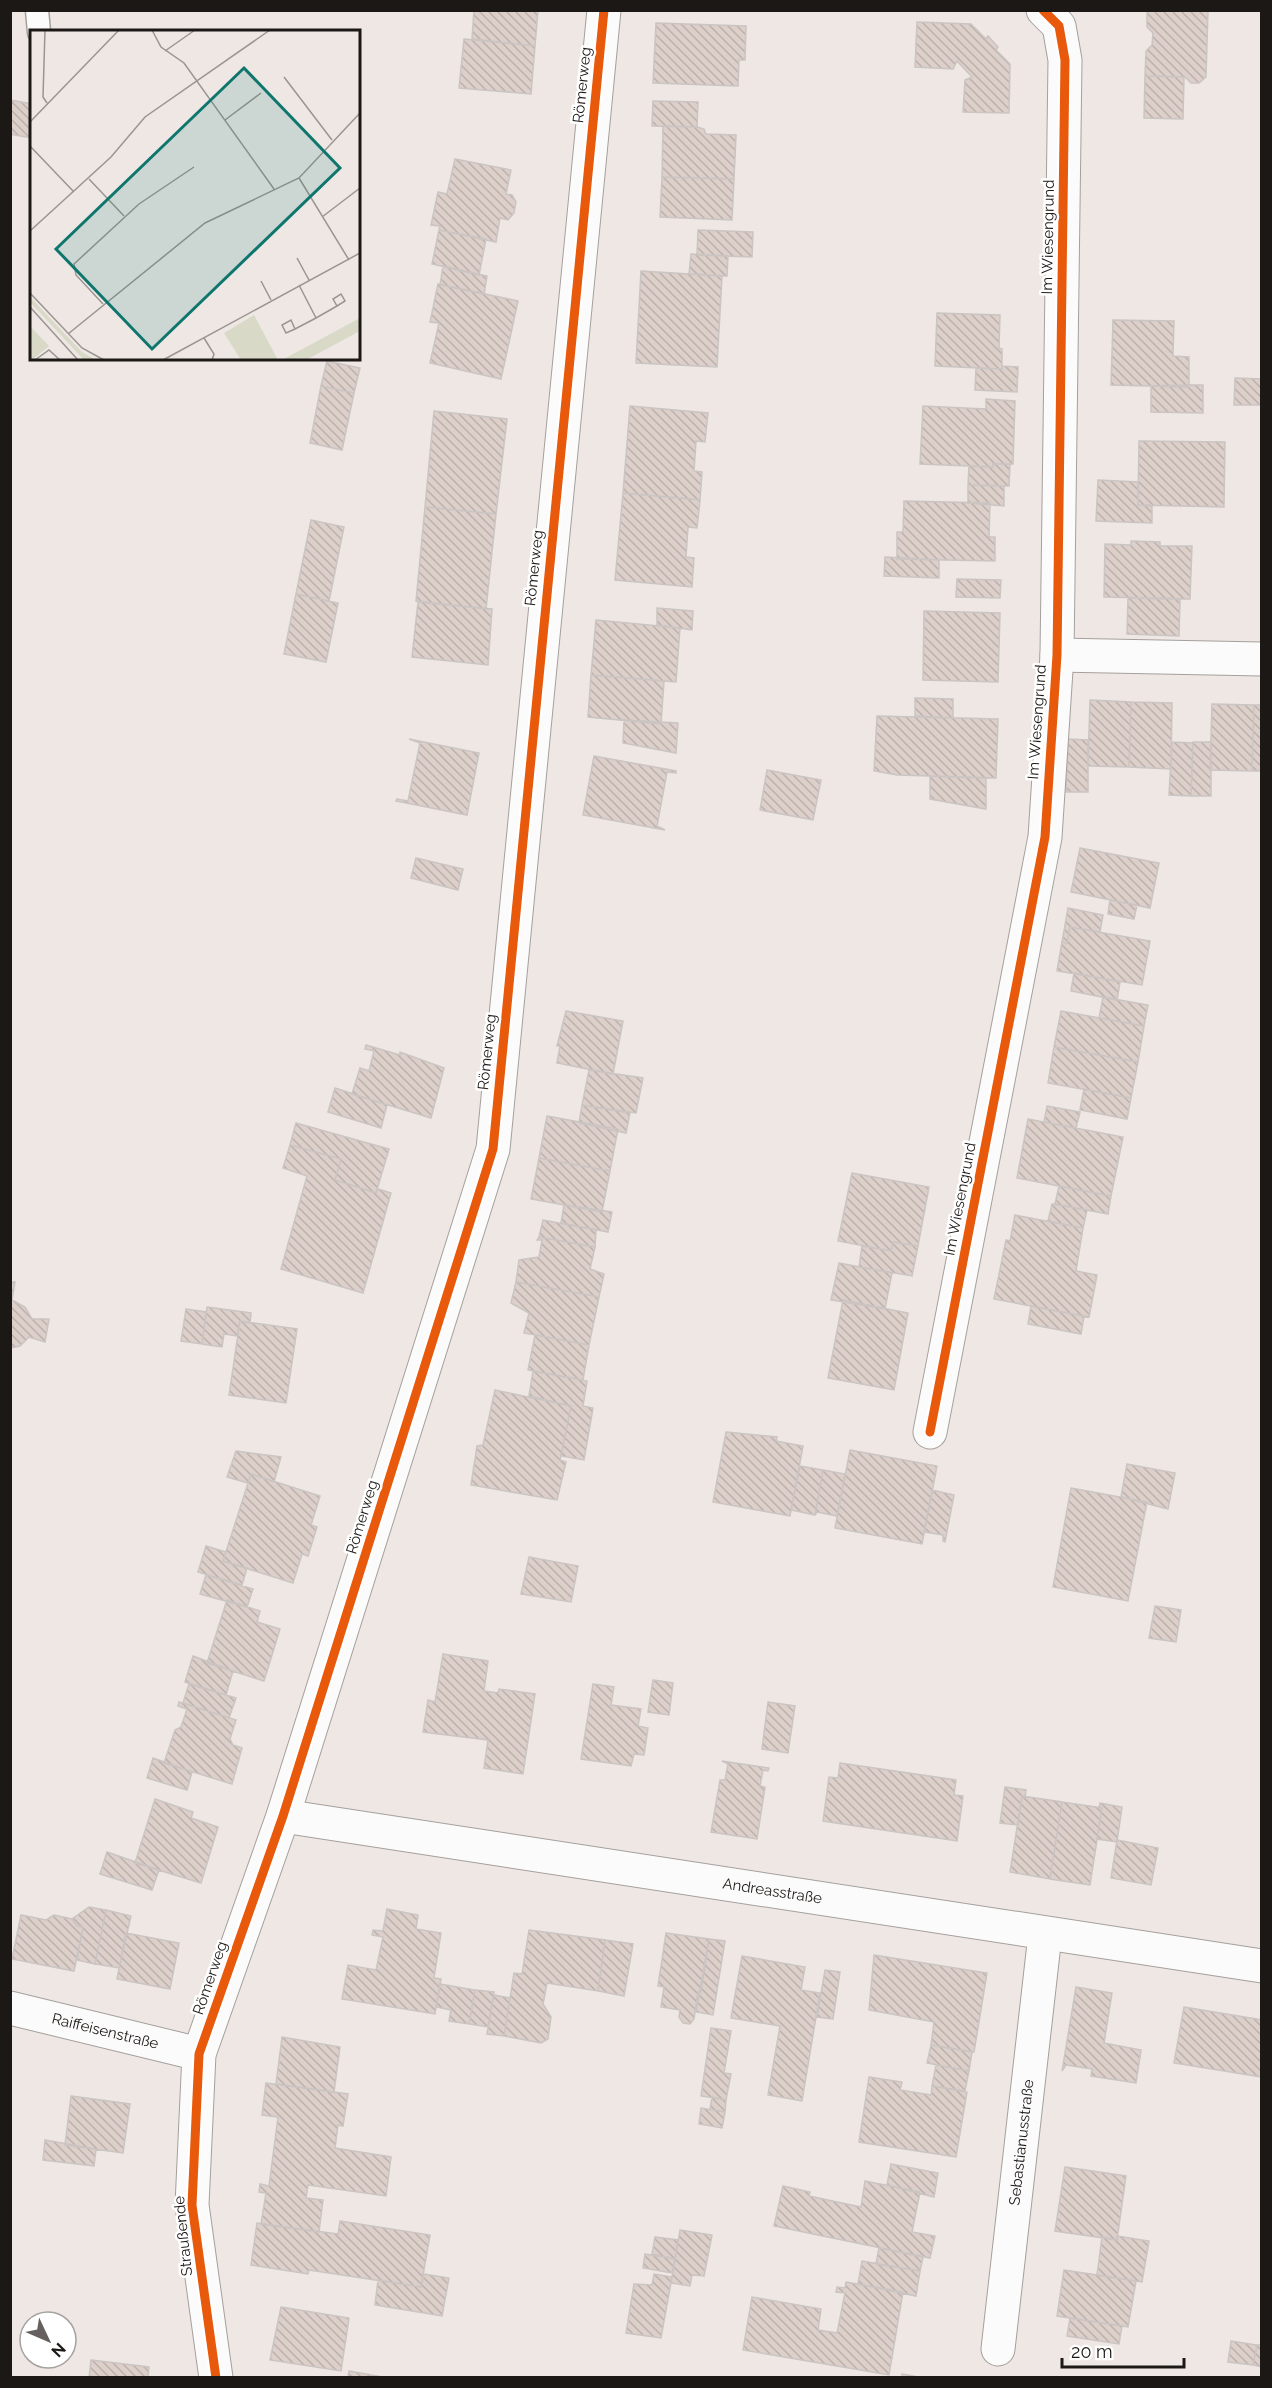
<svg xmlns="http://www.w3.org/2000/svg" width="1272" height="2388" font-family="Raleway,sans-serif">
	<style>
		.building { fill: url(#building-back-hatch); stroke: #cac5c3; stroke-width: 1.5 }
		.lines { fill: none; stroke-linecap: round; stroke-linejoin: round }
		.lane-casing { stroke: #a5a09d; stroke-width: 25 }
		.street-casing { stroke: #a5a09d; stroke-width: 35 }
		.lane { stroke: #fcfbfb; stroke-width: 22 }
		.street { stroke: #fcfbfb; stroke-width: 33 }
		.cycleway-casing { stroke: #fff; stroke-width: 13 }
		.cycleway { stroke: #e8590c; stroke-width: 9 }
		.labels { text-anchor: middle; stroke-width: 5; stroke-linejoin: round; paint-order: stroke }
		.street-label { font-size: 15px; fill: #1c1816; stroke: #fff }
		.inset-road { fill: none; stroke: #9a9492; stroke-width: 1.5 }
		.view { fill: #0f766e; fill-opacity: 0.15; stroke: #0f766e; stroke-width: 3 }
		.inset-edge { fill: none; stroke: #1c1816; stroke-width: 3 }
	</style>
	<defs>
		<pattern id="building-back-hatch" width="6" height="6" patternUnits="userSpaceOnUse" patternTransform="scale(1.5)"><rect width="6" height="6" fill="#ddcfc9"/><path d="M-1 5l2 2M0 0l6 6M5-1l2 2" fill="none" stroke="#bdb1ac"/></pattern>
	</defs>
	<rect width="100%" height="100%" fill="#eee7e4"/>
	<path class="building" d="M474,10h64l-3,36 -63,-7z
		M1147,10h61l-2,67 -7,6h-8l-6,-6 -40,-1 1,-25 6,-6 1,-12 -6,-6z
		M917,22l54,2 15,15 2,-3 10,11 -2,3 14,14 -1,49 -46,-1 2,-32 7,-3 -15,-16 -4,8 -38,-2z
		M656,23l90,3 -1,34h-6l-1,26 -85,-3z
		M464,39l71,7 -4,48 -72,-6z
		M1145,76l39,1 -1,42 -39,-1z
		M10,100l22,4v34l-22,-4z
		M653,101l45,1 -1,25 -45,-1z
		M663,126l34,1 7,2 2,5 30,1 -2,44 -72,-2z
		M455,159l56,11 -5,24 6,1 4,7 -2,11 -6,7 -8,-2 -4,24 -57,-12 1,-4 -9,-1 7,-33 9,2z
		M662,177l72,2 -2,41 -72,-3z
		M439,230l47,9 -7,36 -47,-11z
		M698,230l55,2 -1,25 -55,-2z
		M691,254l37,2 -1,20 -38,-2z
		M443,266l44,10 -3,18 -44,-9z
		M641,271l81,5 -5,91 -81,-4z
		M438,284l80,17 -17,78 -71,-16 9,-40 -9,-1z
		M937,313l63,2 -1,33 3,1v20l-67,-3z
		M1113,320l61,1 -1,35 16,1v30l-78,-2z
		M327,361l33,7 -6,25 -33,-7z
		M1002,366l16,1 -1,25 -42,-2 1,-22 26,1z
		M1235,378l27,1v26h-28z
		M1189,385h14v28l-52,-1v-26z
		M321,386l33,7 -12,57 -32,-7z
		M986,399l29,2 -2,63h-20v3l-73,-3 3,-58 63,3z
		M630,406l78,7 -3,29 -9,-1 -2,30 8,1 -2,28 -77,-7z
		M434,411l73,8 -11,95 -71,-7z
		M1139,441l86,1 -1,65 -86,-2z
		M993,464h17l-1,22 -41,-1 1,-19 24,1z
		M1098,480l40,2v23l14,1v17l-56,-2z
		M968,485l36,1v20l-36,-3z
		M623,493l77,7 -3,28 -9,-1 -2,30 8,1 -2,29 -77,-7z
		M904,501l86,2 -1,34h6v24l-98,-2v-27h6z
		M425,507l71,7 -10,95 -70,-8z
		M311,520l33,7 -15,74 -33,-7z
		M1131,541l29,1v4h32l-2,53 -86,-2 1,-53 26,1z
		M885,557l54,3v18l-55,-2z
		M957,579l44,1 -1,18 -44,-1z
		M296,594l42,9 -12,59 -42,-8z
		M1128,598l52,1 -1,37 -52,-2z
		M418,602l74,7 -4,56 -76,-8z
		M657,608l36,3 -1,19 -35,-5z
		M924,611l76,2 -2,69 -75,-2z
		M596,620l84,8 -4,54 -85,-7z
		M591,675l73,6 -3,43 -73,-7z
		M915,698l38,1v19l-38,-2z
		M1090,700l41,2 -2,65 -41,-1z
		M1131,702l41,1 -1,66 -42,-2z
		M1212,704l42,1 -2,66 -42,-1z
		M1254,705h8v66h-10z
		M877,716l121,3 -2,59 -99,-3 -23,-4z
		M624,720l54,3 -2,30 -53,-10z
		M409,739l70,14 -12,62 -71,-14 1,-2 11,2 12,-58z
		M1068,739l20,1v52h-22z
		M1172,742l21,1 -2,53 -22,-1z
		M1193,742h18v54h-20z
		M594,756l82,15v2l-9,-1 -10,54 8,4 -82,-15z
		M767,770l54,10 -8,40 -53,-10z
		M930,776l56,2v31l-56,-10z
		M1080,848l79,15 -9,45 -79,-16z
		M416,858l47,11 -5,21 -47,-12z
		M1110,900l27,5 -3,14 -26,-5z
		M1068,908l35,7 -3,17 -30,-5 -3,16 -5,-1z
		M1070,927l80,14 -8,44 -85,-14 5,-29 5,1z
		M1074,973l46,9 -3,18 -46,-9z
		M1103,997l45,8 -4,21 -45,-8z
		M566,1011l57,10 -10,53 -56,-11 3,-17h-3z
		M1061,1011l83,15 -6,36 -84,-15z
		M366,1045l34,10v-3l44,16 -13,50 -79,-24 8,-26 9,3 5,-20 -9,-2z
		M1054,1047l84,15 -7,36 -83,-15z
		M589,1070l54,8 -7,35 -54,-8z
		M335,1088l52,17 -6,23 -53,-16z
		M1084,1089l47,9 -4,21 -47,-9z
		M582,1105l48,8 -4,20 -47,-10z
		M1047,1106l33,6 -4,16 -32,-6z
		M547,1116l71,13 -8,42 -71,-13z
		M1028,1119l95,18 -12,59 -94,-18z
		M296,1123l93,26 -13,44 -41,-13 6,-21 -51,-14z
		M290,1145l51,14 -6,21 41,13 2,-4 13,4 -28,100 -82,-24 26,-93 -24,-8z
		M539,1158l71,13 -8,41 -71,-13z
		M852,1173l77,14 -11,59 -25,-4 -2,9 -53,-10z
		M1059,1186l52,10 -3,18 -53,-10z
		M1052,1204l35,6 -4,18 -35,-7z
		M564,1205l48,7 -4,20 -47,-9z
		M1015,1215l68,13 -7,43 21,4 -8,42 -95,-18 12,-59 4,1z
		M543,1220l53,10 -1,17 -56,-10z
		M539,1237l56,10 -5,22 14,5 -5,23 -83,-15 3,-22 20,-3 3,-17h-5z
		M893,1242l25,4 -6,30 -53,-9 3,-21 29,5z
		M839,1263l53,10 -7,36 -54,-9z
		M10,1282h5l-3,18 13,7 7,12h17l-4,23 -16,-5 -9,9 -10,2z
		M516,1282l83,15 -10,48 -65,-12 5,-20 -18,-10z
		M843,1300l65,13 -14,77 -66,-12z
		M1031,1306l53,10 -3,18 -53,-10z
		M207,1307l44,6 -1,10 -10,-2 -3,15 -13,-2 -2,13 -20,-3z
		M186,1309l20,3 -4,32 -21,-3z
		M240,1321l57,8 -11,74 -57,-8z
		M535,1335l54,10 -6,35 -55,-10z
		M533,1371l54,10 -4,25 10,2 -9,52 -23,-4 10,-50 -42,-10z
		M495,1390l76,16 -11,54 6,2 -9,38 -86,-15 6,-39 6,-1z
		M726,1432l51,5 -1,4 27,5 -13,70 -77,-14z
		M850,1450l87,16 -15,78 -87,-16z
		M236,1451l45,6 -7,25 -23,-8 -3,9 -21,-6z
		M1127,1464l48,9 -7,36 -47,-12z
		M800,1466l23,4 -8,45 -24,-5z
		M823,1470l22,4 -8,42 -20,-4 -2,3z
		M251,1474l69,22 -9,29 6,2 -9,29 -6,-2 -9,29 -70,-22z
		M1071,1488l76,14 -19,99 -75,-14z
		M932,1490l22,5 -9,47 -2,-1v-6l-19,-3z
		M206,1546l20,6 -3,9 24,7 -5,17 -44,-13z
		M529,1557l49,9 -7,36 -50,-8z
		M206,1575l47,14 -6,18 -47,-13z
		M227,1600l33,11 -3,11 23,7 -16,52 -57,-18z
		M1155,1606l26,4 -5,32 -27,-4z
		M443,1654l45,7 -4,30 14,2 1,-4 36,5 -12,80 -39,-6 4,-28 -65,-8 5,-32 7,2z
		M193,1656l40,15 -7,24 -41,-13z
		M653,1680l20,3 -4,32 -21,-3z
		M189,1684l47,14 -7,20 -46,-15z
		M593,1684l21,3 -3,18 30,4 -3,17 10,2 -4,27 -10,-1 -3,12 -50,-7z
		M179,1702l57,18 -6,19 3,6 9,3 -10,36 -68,-21 11,-33 6,-3 6,-18 -9,-3z
		M768,1702l27,4 -7,47 -26,-4z
		M153,1758l39,14 -5,18 -40,-12z
		M722,1761l47,7 -1,3 -5,-1 -3,16 5,1 -8,52 -46,-7 9,-52h5l3,-16z
		M840,1763l116,17 -2,15 9,1 -6,45 -134,-20 6,-44 9,1z
		M1005,1787l21,3 -1,7 -3,-1 -4,29 -18,-2z
		M1022,1796l40,6 -12,77 -40,-7z
		M155,1799l38,13 -2,6 27,9 -17,56 -66,-20z
		M1062,1802l40,6 -12,77 -40,-6z
		M1100,1803l22,4 -5,35 -20,-3 5,-31h-3z
		M1117,1840l41,8 -7,37 -40,-7z
		M107,1852l52,18 -7,20 -52,-16z
		M89,1907l17,3 -11,54 -18,-4 6,-33 -6,-1 -5,-7z
		M387,1909l31,6 -2,14 25,4 -7,45 7,1 -6,35 -93,-15 6,-34 28,5 7,-33 -11,-2 1,-5 10,1z
		M106,1910l25,6 -12,52 -24,-4z
		M21,1915l25,5 8,-5 18,4 5,7 6,1 -9,44 -62,-12z
		M529,1930l76,10 -7,51 -51,-8 -4,21 8,13 -3,22 -7,4 -37,-7 10,-63 8,1z
		M126,1933l53,10 -9,46 -53,-10z
		M666,1933l43,6 -8,53h-3l-4,27 -4,5 -7,-1 -4,-6 1,-7 -19,-3 3,-20 -6,-1z
		M709,1939l16,2 -12,74 -17,-3z
		M605,1940l28,4 -9,52 -26,-5z
		M874,1955l113,18 -13,79 -43,-7 3,-23 -65,-12z
		M742,1956l63,11 -4,23 19,3 -18,108 -34,-6 12,-69 -49,-8z
		M825,1970l15,2 -7,47 -16,-2z
		M440,1984l35,6 -6,34 -20,-3 2,-11 -15,-3z
		M1076,1987l36,6 -8,50 37,7 -5,33 -45,-7 1,-7 -26,-4 -4,6z
		M475,1990l19,2 -6,35 -19,-3z
		M494,1995l16,3 -6,38 -17,-2z
		M1184,2007l78,13v57l-88,-14z
		M711,2028l20,3 -7,42 7,1 -5,26 -25,-4z
		M282,2037l58,10 -6,45 -58,-8z
		M931,2045l41,7 -3,19 -42,-8z
		M936,2065l33,6 -4,20 -33,-5z
		M869,2077l33,5 -2,8 31,5 1,-9 35,6 -11,65 -97,-15z
		M266,2083l82,11 -5,32 -5,-1 -3,23 56,9 -5,39 -78,-11 -2,13 17,2 -4,32 -58,-8 5,-31 -7,-1 1,-8 9,2 9,-69 -16,-2z
		M71,2096l59,8 -7,49 -58,-8z
		M712,2097l14,3 -1,12 -15,-3z
		M701,2108l24,4 -3,16 -23,-4z
		M45,2140l51,9 -2,17 -51,-6z
		M891,2164l47,9 -4,24 -47,-12z
		M1065,2167l61,9 -9,64 -62,-9z
		M865,2181l55,11 -8,40 23,4 -5,22 -156,-32 9,-40 27,6 -1,4 52,11z
		M340,2221l90,14 -9,52 -112,-17 -1,4 -57,-9 6,-42 81,11z
		M680,2230l32,5 -8,41 -12,-1 -2,11 -19,-3z
		M1117,2236l32,5 -7,41 -45,-7 5,-38 15,3z
		M655,2237l23,3 -3,19 -23,-5z
		M879,2248l44,9 -3,14 -44,-7z
		M645,2254l30,5 -3,14 -29,-5z
		M862,2261l58,10 -4,25 -58,-12z
		M1064,2270l72,11 -8,46 -71,-11z
		M424,2274l25,4 -7,38 -67,-11 3,-25 43,7z
		M654,2274l18,3 -11,61 -35,-5 8,-49 18,1z
		M846,2282l57,10 -14,83 -146,-25 9,-53 69,12 -3,21 19,3 8,-40 -9,-1 1,-5 8,1z
		M281,2307l68,11 -8,53 -71,-11z
		M1070,2318l52,8 -3,18 -52,-8z
		M1231,2341l26,4 -4,20 -25,-3z
		M1257,2345h5v22l-9,-2z
		M91,2360l58,7 -1,11h-59z
		M349,2371l39,7h-40z
		M902,2374l22,4h-22z"/>
	<g class="lines">
		<g class="lane-casing">
			<path id="lane" d="M37,10l2,22"/>
		</g>
		<g class="street-casing">
			<g id="street">
				<path d="M1057,655l205,4"/>
				<path d="M930,1432l115,-595 12,-182 8,-595 -6,-34 -16,-16"/>
				<path id="s1" d="M283,1816l979,150"/>
				<path id="s2" d="M10,2008l189,46"/>
				<path id="s3" d="M998,2349l47,-414"/>
				<path d="M216,2378l-24,-173 7,-151 84,-238 210,-667 111,-1139"/>
			</g>
		</g>
		<use href="#lane" class="lane"/>
		<use href="#street" class="street"/>
		<g class="cycleway-casing">
			<path id="cycleway" d="M930,1432l115,-595 12,-182 8,-595 -6,-34 -16,-16
				M216,2378l-24,-173 7,-151 84,-238 210,-667 111,-1139"/>
		</g>
		<use href="#cycleway" class="cycleway"/>
	</g>
	<g class="labels">
		<g class="street-label">
			<text transform="translate(582 85) rotate(-84)" y="5">Römerweg</text>
			<text transform="translate(1048 237) rotate(-89)" y="5">Im Wiesengrund</text>
			<text transform="translate(534 568) rotate(-84)" y="5">Römerweg</text>
			<text transform="translate(1037 722) rotate(-86)" y="5">Im Wiesengrund</text>
			<text transform="translate(487 1052) rotate(-84)" y="5">Römerweg</text>
			<text transform="translate(960 1199) rotate(-79)" y="5">Im Wiesengrund</text>
			<text transform="translate(362 1517) rotate(-73)" y="5">Römerweg</text>
			<text dy="5" stroke="none"><textPath href="#s1" startOffset="495">Andreasstraße</textPath></text>
			<text transform="translate(210 1978) rotate(-71)" y="5">Römerweg</text>
			<text dy="5" stroke="none"><textPath href="#s2" startOffset="98">Raiffeisenstraße</textPath></text>
			<text dy="5" stroke="none"><textPath href="#s3" startOffset="208">Sebastianusstraße</textPath></text>
			<text transform="translate(183 2236) rotate(-96)" y="5">Straußende</text>
		</g>
	</g>
	<g transform="translate(30 30)">
		<rect width="330" height="330" fill="#eee7e4"/>
		<path d="M0,267l52,55 14,8h-12l-54,-58z" fill="#d8dac7"/>
		<path d="M330,288v13l-54,29h-24zM0,296l19,20 -17,14h-2z" fill="#d8dac7"/>
		<path d="M224,285l24,45h-37l-17,-27z" fill="#d8dac7"/>
		<path class="inset-road" d="M15,0l-2,67 4,6M122,0l9,17 23,16 90,126M135,21l30,-21M254,47l48,63M195,90l36,-27M0,92l89,-92M0,116l44,46M269,148l50,82M59,149l35,37M292,187l38,-29M0,201l81,-74 34,-40 125,-87M267,228l12,22M231,251l10,19M269,255l17,33M0,263l52,55 22,12M73,274l-27,-29 -2,-11 65,-60 55,-37M0,277l48,53M265,299l-4,-9 -9,5 4,8 9,-4 21,-11 21,-12 8,-5 -4,-7 -8,5 4,7M38,304l137,-111 94,-45 61,-65M174,308l10,16 -2,6M5,330l14,-10 11,10M133,330l197,-107"/>
		<path class="view" d="M214,38l96,100 -188,181 -96,-100z"/>
		<rect width="330" height="330" class="inset-edge"/>
	</g>
	<rect width="1272" height="2388" fill="none" stroke="#1c1816" stroke-width="24"/>
	<g transform="translate(48 2340) rotate(134)"><circle r="28" fill="#ffffff" stroke="#a4a3a2" stroke-width="1.5"/>
	<path d="M0-4.5L10 22L0 15L-10 22Z" fill="#66605e"/>
	<text y="-9" font-size="16" font-weight="bold" text-anchor="middle" fill="#1c1816">N</text>
	</g>
	<path d="M1062 2358v9h122v-9" fill="none" stroke="#1c1816" stroke-width="3"/>
	<text x="1071" y="2358" font-size="18" fill="#1c1816" stroke="#ffffff" stroke-width="4.5" paint-order="stroke">20 m</text>
</svg>
